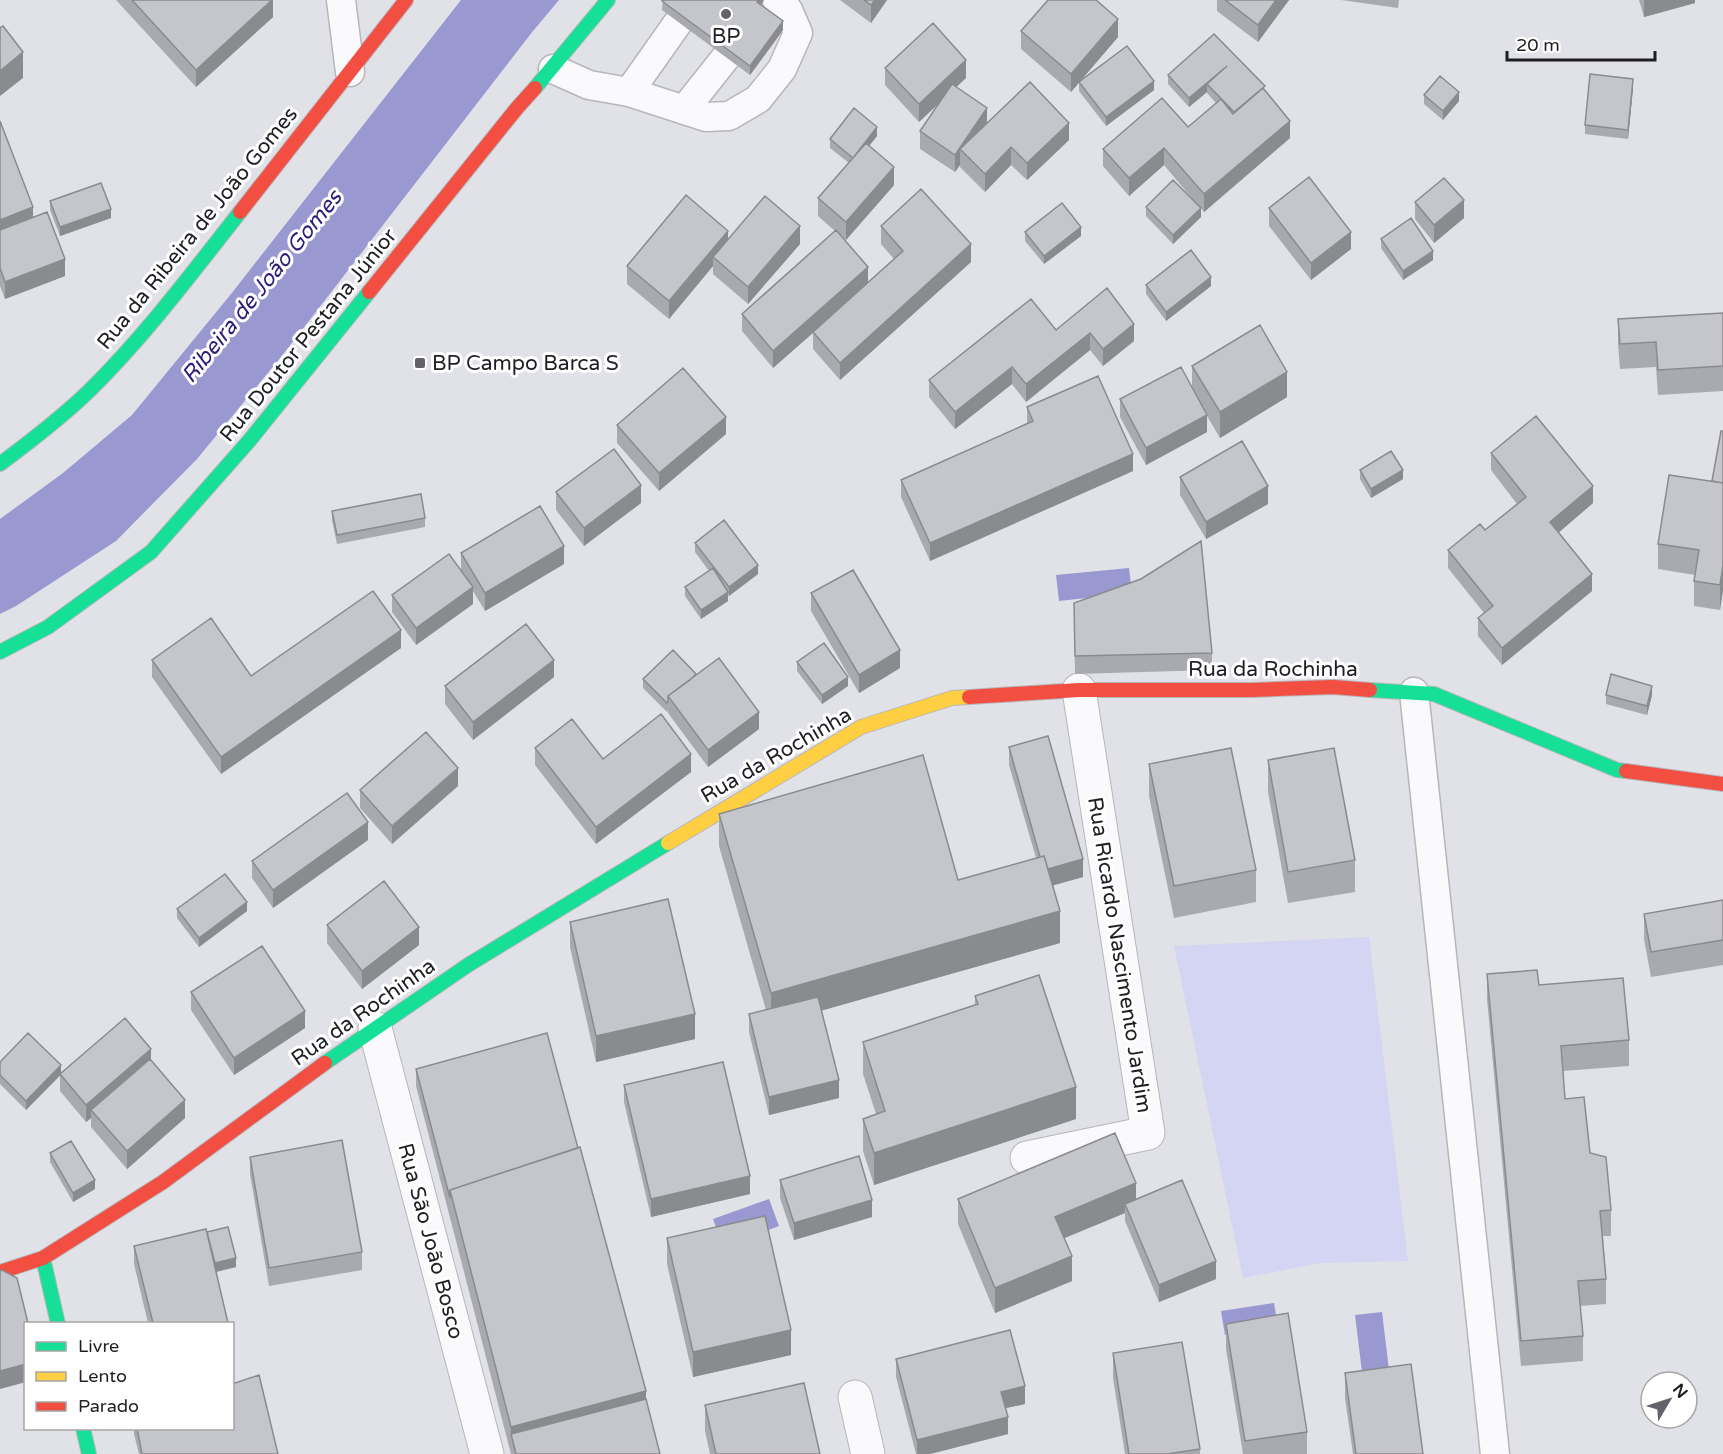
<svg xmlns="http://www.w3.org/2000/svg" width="1723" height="1454" font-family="'Varela Round',sans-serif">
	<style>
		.green { fill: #d4d5f2 }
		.water { fill: #9a98d1 }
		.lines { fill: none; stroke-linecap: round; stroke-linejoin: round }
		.lane-casing { stroke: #b6b6bb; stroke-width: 31 }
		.street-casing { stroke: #b6b6bb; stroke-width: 35 }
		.fast-casing { stroke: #b6b6bb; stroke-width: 16 }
		.slow-casing { stroke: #b6b6bb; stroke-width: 16 }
		.jam-casing { stroke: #b6b6bb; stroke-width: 16 }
		.lane { stroke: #fafafc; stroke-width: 28 }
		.street { stroke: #fafafc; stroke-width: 33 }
		.fast { stroke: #16e098; stroke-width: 14 }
		.slow { stroke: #ffcf43; stroke-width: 14 }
		.jam { stroke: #f24e42; stroke-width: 14 }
		.wall { fill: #a9aaaf }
		.shaded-wall { fill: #8a8b8e }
		.building { fill: #c5c6cb; stroke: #8a8b8e; stroke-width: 1.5 }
		.poi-dot { fill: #626368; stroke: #fff; stroke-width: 2 }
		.labels { text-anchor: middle; stroke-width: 6; stroke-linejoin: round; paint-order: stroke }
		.poi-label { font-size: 21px; fill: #1e1f23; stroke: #fff }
		.street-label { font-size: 21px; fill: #1e1f23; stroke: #fff }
		.water-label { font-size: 22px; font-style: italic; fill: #2e1b77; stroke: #fff }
	</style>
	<rect width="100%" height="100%" fill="#e1e1e8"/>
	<path class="green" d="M1369,937l39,324 -88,2 -77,15 -69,-332z"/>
	<path class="water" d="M461,0h98l-26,31 -252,326 -84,102 -81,82 -100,65 -16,8v-95l63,-46 69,-58 99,-121z
		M1129,568l3,25 -73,8 -3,-26z
		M769,1199l10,27 -56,21 -10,-28z
		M1274,1303l4,24 -53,8 -4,-24z
		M1382,1312l7,58 -27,2 -7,-57z"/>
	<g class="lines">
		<g class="lane-casing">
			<path id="lane" d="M341,0l9,72
				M553,69l36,16 40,7 77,25 23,-1 29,-17 24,-30 16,-36 -10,-23 -11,-10
				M629,92l65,-92
				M684,110l66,-83
				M1414,692l81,762"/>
		</g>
		<g class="street-casing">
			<path id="street" d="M375,1028l112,426
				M1027,1158l121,-25 -69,-443
				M855,1397l13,57"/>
		</g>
		<g class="fast-casing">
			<path id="fast" d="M535,88l73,-88
				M0,464c31,-23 61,-46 89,-73 55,-54 103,-118 151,-179
				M0,652l48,-25 103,-75 98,-111 120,-149
				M1370,690l64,4 183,76 9,1
				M325,1063l143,-98 200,-122
				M43,1258l15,66
				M83,1428l6,26"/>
		</g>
		<g class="slow-casing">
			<path id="slow" d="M668,843l193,-116 91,-29 17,-1"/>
		</g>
		<g class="jam-casing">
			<path id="jam" d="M240,212l166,-212
				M369,292l148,-184 18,-20
				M969,697l110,-7h173l81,-3 37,3
				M1626,771l97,13
				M0,1272l43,-14 120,-76 162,-119"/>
		</g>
		<use href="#lane" class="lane"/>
		<use href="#street" class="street"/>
		<use href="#fast" class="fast"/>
		<use href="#slow" class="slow"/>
		<use href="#jam" class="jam"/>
	</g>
	<path class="wall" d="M116,0h157v17l-77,70z
		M663,0h101l-3,5 22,25 -33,45 -88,-65z
		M840,0h47l-16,23z
		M1217,0h72l-31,42 -41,-31z
		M1341,0h58l-1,8z
		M1639,0h56v3l-51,14z
		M1021,31l97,6 -47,55 -50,-43z
		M885,68l81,10 -10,9 31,36 82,17 -42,40 -16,-15 -26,27 -25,-25v-2l-5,7 -35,-23v-18l20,-29 -21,20 -34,-37z
		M1168,75l97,16 25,47 -86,74 -3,-4v9l-28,27 -27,-28v-9l54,1 -36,-43 -35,31 -26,-30v-17l85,-22 28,-24 -9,-10v-1l-18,15 -21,-23z
		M1079,82l75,8 -48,36 -27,-35z
		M1633,88l-5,51 -43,-5v-9z
		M1424,95l35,6 -16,19 -19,-16z
		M0,121l33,96 32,59 -60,23 -5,-13z
		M877,136l-8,10 25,39 -48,55 -9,-8 31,50 26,-23 -13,-15v-18l90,36 -131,118 -27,-31v-16l-40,35 -31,-37v-17l93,-83 -17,-15v-18l31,-35 -19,-15v-9z
		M50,201l61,17 -51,18 -10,-26z
		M1415,202l49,16 -30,25 -19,-24z
		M1269,208l82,41 -40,31 -42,-54z
		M1025,232l56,4 -37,28 -19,-23z
		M1381,239l52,21 -30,20 -22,-32z
		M728,240l72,4 -52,60 -35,-30v-8l-44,53 -42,-35v-18z
		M1146,285l65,1 -45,35 -20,-27z
		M1107,288l27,53 -31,25 -13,-16 -64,52 -14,-18 -57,45 -26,-32v-17l127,-50z
		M1723,313v78l-65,4 -2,-28 -36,2 -2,-25v-25z
		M1192,366l95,31 -67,41 -13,-22v16l-61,33 -26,-48v-18l72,-12z
		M1027,407l106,64 -203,90 -29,-64v-17l126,-56z
		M617,425l109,9 -67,57 -42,-48z
		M1723,431v159l-3,20 -26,-4v-25l1,-6 -37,-6v-25l54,-63z
		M1491,453l102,50 -35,30 34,58 -90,74 -24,-29v-18l6,-5 -36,-45v-18l37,-20 32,-26 -26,-34z
		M1360,470l43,9 -32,19 -11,-19z
		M1180,477l88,27 -62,35 -26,-44z
		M556,492l85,11 -57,43 -28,-36z
		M332,511l93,7v9l-88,17 -5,-24z
		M695,543l63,31 -29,22 -1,-1v6l-27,18 -16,-23v-9l24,-16 -14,-19z
		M461,553l103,11 -79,47 -12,-20v13l-57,41 -24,-33v-17l69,-25z
		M811,593l89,75 -41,25 -48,-82z
		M1074,603l138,50v17l-137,4z
		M401,648l-180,126 -69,-97v-17l99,16z
		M797,662l51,24 -26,18 -25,-33z
		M696,675l63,54 -51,38 -40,-54v-3l-1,2 -24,-24v-9z
		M554,677l-81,63 -28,-36v-18z
		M1606,695h46l-5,20 -41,-11z
		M1009,747l74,130 -30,8 7,58 -239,67 18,88 -70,17 -20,-83v-18l17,-4 -47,-164v-32l239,66 78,-22 -27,-93z
		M535,748l68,11 88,13 -95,72 -61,-79z
		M1268,760l87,100v32l-67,11 -20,-111z
		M1149,764l107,106v32l-82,16 -25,-122z
		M458,786l-66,58 -32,-36v-18z
		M368,840l-95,68 -21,-30v-17z
		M1723,900v65l-72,12 -7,-38v-25z
		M177,909l70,2 -48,36 -22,-29z
		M570,922l125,117 -99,23 -26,-115z
		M327,925l92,20 -57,44 -35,-46z
		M1487,974l52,11 90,55v26l-66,5 2,28 25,54 21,57v26h-8l3,43v25l-26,2 3,30v25l-62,5 -34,-367z
		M191,992l114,36 -71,47 -43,-65z
		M975,996l101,123 -202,66 -11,-34v-32l13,-5 -13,-40v-32l112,-37z
		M151,1060l34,58 -58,51 -36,-42v-9l-5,4 -26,-31v-15l-34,34 -26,-26v-22l61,11z
		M416,1069l230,330 14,55h-149l-95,-368z
		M624,1085l126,109 -99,23 -27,-115z
		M50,1153l45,36 -22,13 -23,-40z
		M250,1157l112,95v18l-93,16 -19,-112z
		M780,1180l92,37 -78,23 -14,-42z
		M958,1199l178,1 80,79 -57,23 -34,-81v-8l-61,25 8,43 -77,32 -37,-89z
		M207,1232l29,35 -20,5 12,51h-80l-14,-59v-18z
		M667,1238l124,117 -98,22 -26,-113z
		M1226,1324l81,108v22h-64l-17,-105z
		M1113,1353l87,96v5h-75l-12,-76z
		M896,1359l129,45 -19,4 2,26 -78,20h-14l-20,-77z
		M1345,1373l78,81h-70l-8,-56z
		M705,1405l115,49h-110l-5,-23z
		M134,1428h98l46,26h-139l-5,-20z"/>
	<path class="shaded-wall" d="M272,0h1v17l-77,70v-17z
		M758,0h6l-7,11v-9z
		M875,0h12l-16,23v-18z
		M1276,0h13l-31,42v-17z
		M1644,0h51v3l-51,14z
		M1118,19v18l-47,55v-18z
		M783,21v9l-33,45v-9z
		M23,52v26l-23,18v-25z
		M966,60v18l-47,44v-18z
		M1227,66l-20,18v8l-18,15v-9z
		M1633,79v9l-5,51v-9z
		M1154,81v9l-48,36v-9z
		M1459,92v9l-16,19v-9z
		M987,108v17l-27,24v16l-5,7v-17z
		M1290,121v17l-86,74v-18z
		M1069,123v17l-42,40v-17z
		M877,127v9l-24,30v-8z
		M1011,147v18l-26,27v-18z
		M1164,148v17l-35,31v-18z
		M894,167v18l-48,55v-18z
		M1464,200v18l-30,25v-18z
		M33,207v17l-33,13v-17z
		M1201,208v9l-28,27v-9z
		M111,209v9l-51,18v-9z
		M800,226v18l-52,60v-17z
		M1081,227v9l-37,28v-8z
		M728,231v17l-15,9v9l-44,53v-18z
		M1351,232v17l-40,31v-17z
		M971,244v18l-131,118v-17z
		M1433,251v9l-30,20v-9z
		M65,259v17l-60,23v-17z
		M868,267v17l-95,84v-17z
		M1211,277v9l-45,35v-9z
		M1134,324v17l-31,25v-17z
		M1090,333v17l-64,52v-18z
		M1012,367v17l-57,45v-17z
		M1287,372v25l-67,41v-26z
		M1207,415v17l-61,33v-17z
		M726,417v17l-67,57v-18z
		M1133,454v17l-203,90v-18z
		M1403,470v9l-32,19v-9z
		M641,485v18l-57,43v-18z
		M1268,486v18l-62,35v-17z
		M1593,486v17l-43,37v-18z
		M564,546v18l-79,47v-18z
		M758,565v9l-29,22v-9z
		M1723,565v25l-3,20v-25z
		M1592,574v17l-90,74v-17z
		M473,587v17l-57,41v-17z
		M728,592v9l-27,18v-9z
		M401,630v18l-180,126v-17z
		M900,650v18l-41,25v-18z
		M554,660v17l-81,63v-18z
		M848,677v9l-26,18v-9z
		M1652,686v9l-5,20v-9z
		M759,712v17l-51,38v-17z
		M691,754v18l-95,72v-17z
		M458,768v18l-66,58v-18z
		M368,822v18l-95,68v-18z
		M1083,859v18l-39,11v-18z
		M247,902v9l-48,36v-9z
		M1060,911v32l-289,82v-32z
		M419,927v18l-57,44v-18z
		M305,1011v17l-71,47v-17z
		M695,1014v25l-99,23v-26z
		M151,1049v17l-60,44v8l-5,4v-17z
		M61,1065v9l-35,36v-9z
		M839,1080v18l-70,17v-18z
		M1076,1087v32l-202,66v-32z
		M185,1100v18l-58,51v-18z
		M750,1176v18l-99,23v-18z
		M95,1180v9l-22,13v-9z
		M1136,1183v25l-11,-4v9l-70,29v-25z
		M872,1200v17l-78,23v-17z
		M1072,1256v25l-77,32v-25z
		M236,1258v9l-21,5v-9z
		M1216,1261v18l-57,23v-17z
		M791,1330v25l-98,22v-25z
		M26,1364v18l-26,7v-18z
		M1025,1386v18l-24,5v-17z
		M646,1391v26l-135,17v-7z
		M1008,1417v17l-78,20h-13v-14z"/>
	<path class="building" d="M132,0h140l-76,70z
		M663,0h95l-1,2 26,19 -33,45 -88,-65z
		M864,0h11l-4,5z
		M1048,0h48l22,19 -47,55 -50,-43z
		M1225,0h51l-18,25z
		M933,23l33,37 -47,44 -34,-36z
		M3,26l20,26 -23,19v-43z
		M1214,34l51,52 -31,26 -27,-28 20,-18 -38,32 -21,-23z
		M1127,46l27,35 -48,36 -27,-35z
		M1590,74l43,5 -5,51 -43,-5z
		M1440,76l19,16 -16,19 -19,-16z
		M1030,82l39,41 -42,40 -16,-16 -26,27 -25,-25z
		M952,84l35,24 -32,47 -35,-24z
		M1263,88l27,33 -86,73 -40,-46 -35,30 -26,-29 59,-51 26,29 33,-28 12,15z
		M854,108l23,19 -24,31 -23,-19z
		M0,121l33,86 -33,13z
		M866,143l28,24 -48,55 -28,-24z
		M1309,177l42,55 -40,31 -42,-55z
		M1444,178l20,22 -30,25 -19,-23z
		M1173,180l28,28 -28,27 -27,-28z
		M101,183l10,26 -51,18 -10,-26z
		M921,189l50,55 -131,119 -27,-31 90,-81 -22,-25z
		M686,195l42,36 -59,70 -42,-35z
		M765,196l35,30 -52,61 -35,-30z
		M1062,203l19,24 -37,29 -19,-24z
		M47,212l18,47 -60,23 -5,-14v-38z
		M1411,218l22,33 -30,20 -22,-32z
		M836,230l32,37 -95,84 -31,-37z
		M1191,250l20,27 -45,35 -20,-27z
		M1107,288l27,36 -31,25 -13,-16 -64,51 -14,-17 -57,45 -26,-32 102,-81 25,31z
		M1723,313v53l-65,4 -2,-28 -36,2 -2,-25z
		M1260,325l27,47 -67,40 -28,-46z
		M1181,367l26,48 -61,33 -26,-49z
		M683,368l43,49 -67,56 -42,-48z
		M1098,376l35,78 -203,89 -29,-63 132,-59 -6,-14z
		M1536,416l57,70 -43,36 42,52 -90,74 -24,-30 15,-12 -45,-56 32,-26 5,6 41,-33 -35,-44z
		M1721,431h2v52l-11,-2z
		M1242,441l26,45 -62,36 -26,-45z
		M614,449l27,36 -57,43 -28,-36z
		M1391,451l12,19 -32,19 -11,-19z
		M1669,475l54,8v82l-3,20 -26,-4 5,-31 -41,-6z
		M421,494l4,24 -88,17 -5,-24z
		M540,506l24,40 -79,47 -24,-40z
		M724,520l34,45 -29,22 -34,-44z
		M1201,541l11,112 -137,3 -1,-53 67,-24z
		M449,554l24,33 -57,41 -24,-33z
		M713,568l15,24 -27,18 -16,-23z
		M853,570l47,80 -41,25 -48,-82z
		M373,591l28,39 -180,127 -69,-97 59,-42 40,58z
		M526,624l28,36 -81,62 -28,-36z
		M824,643l24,34 -26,18 -25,-33z
		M673,650l23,24 -6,6 -22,16v5l-1,2 -24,-24z
		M719,658l40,54 -51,38 -40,-54z
		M1611,674l41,12 -5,20 -41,-11z
		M661,714l30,40 -95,73 -61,-79 37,-29 31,40z
		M426,732l32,36 -66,58 -32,-36z
		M1048,736l35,123 -35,10 -4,-13 -4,1 -31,-110z
		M1231,748l25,122 -82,16 -25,-122z
		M1334,748l21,112 -67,12 -20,-112z
		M923,755l35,125 86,-24 16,55 -289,82 -52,-179z
		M347,793l21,29 -95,68 -21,-29z
		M225,874l22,28 -48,36 -22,-29z
		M384,881l35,46 -57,44 -35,-46z
		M668,899l27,115 -99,22 -26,-114z
		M1723,900v40l-72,12 -7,-38z
		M262,946l43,65 -71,47 -43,-66z
		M1537,970l2,15 84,-7 6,62 -68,6 4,53 19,-2 6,56 16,4 5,53 -11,1 6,68 -28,2 5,55 -62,5 -34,-367z
		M1039,975l37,112 -202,66 -11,-34 22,-8 -22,-69 115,-38 -3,-8z
		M818,997l21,83 -70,17 -20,-83z
		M125,1018l26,31 -65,56 -26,-31z
		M28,1033l33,32 -35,36 -26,-26v-13z
		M547,1033l31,115 -128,42v8l-34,-129z
		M150,1059l35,41 -58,51 -36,-41z
		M723,1062l27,114 -99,23 -27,-114z
		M1115,1133l21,50 -81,34 17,39 -77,32 -37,-89z
		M342,1140l20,112 -93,16 -19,-111z
		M71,1141l24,39 -22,13 -23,-40z
		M580,1147l66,244 -135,36 -61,-237z
		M859,1156l13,44 -78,23 -14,-43z
		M1182,1180l34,81 -57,24 -34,-81z
		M765,1216l26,114 -98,22 -26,-114z
		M228,1227l8,31 -21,5 -8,-31z
		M206,1229l22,94h-75l-19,-77z
		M2,1270l15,8 11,45h-2v41l-26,7v-100z
		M1288,1313l19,119 -62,9 -19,-117z
		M1010,1330l15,56 -24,6 7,25 -91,23 -21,-81z
		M1182,1342l18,107 -33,5h-38l-16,-101z
		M1411,1364l12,90h-67l-11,-81z
		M259,1375l19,79h-136l-5,-26h95v-44z
		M804,1383l16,71h-104l-11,-49z
		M646,1399l14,55h-144l-5,-20z"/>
	<g class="poi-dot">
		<circle cx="726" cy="14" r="6"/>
		<rect x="414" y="357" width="12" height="12" rx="3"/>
	</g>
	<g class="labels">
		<g class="poi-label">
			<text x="726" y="43">BP</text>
			<text x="432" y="370" text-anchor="start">BP Campo Barca S</text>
		</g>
		<g class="street-label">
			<text transform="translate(197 228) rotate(-51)" y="7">Rua da Ribeira de João Gomes</text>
			<text transform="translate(308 335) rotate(-51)" y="7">Rua Doutor Pestana Júnior</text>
			<text x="1273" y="676">Rua da Rochinha</text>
			<text transform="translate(776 755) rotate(-30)" y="7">Rua da Rochinha</text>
			<text transform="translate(1120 955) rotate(81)" y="7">Rua Ricardo Nascimento Jardim</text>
			<text transform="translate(363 1012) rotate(-35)" y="7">Rua da Rochinha</text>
			<text transform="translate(431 1241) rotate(75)" y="7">Rua São João Bosco</text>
		</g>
		<g class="water-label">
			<text transform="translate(261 286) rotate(-51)" y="8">Ribeira de João Gomes</text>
		</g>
	</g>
	<rect x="24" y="1322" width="210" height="108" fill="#ffffff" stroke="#a5a5a7" stroke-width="1.5"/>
	<rect x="36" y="1342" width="30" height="9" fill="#16e098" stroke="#a5a5a7" stroke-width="1.5"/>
	<text x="78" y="1352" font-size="18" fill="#1e1f23">Livre</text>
	<rect x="36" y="1372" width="30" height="9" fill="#ffcf43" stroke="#a5a5a7" stroke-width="1.5"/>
	<text x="78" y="1382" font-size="18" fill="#1e1f23">Lento</text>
	<rect x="36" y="1402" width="30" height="9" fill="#f24e42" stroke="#a5a5a7" stroke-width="1.5"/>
	<text x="78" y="1412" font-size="18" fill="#1e1f23">Parado</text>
	<g transform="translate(1669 1400) rotate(51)"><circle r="28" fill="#ffffff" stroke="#a5a5a7" stroke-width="1.5"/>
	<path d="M0-4.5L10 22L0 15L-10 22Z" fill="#626368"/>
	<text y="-9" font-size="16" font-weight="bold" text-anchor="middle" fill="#1e1f23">N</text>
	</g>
	<path d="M1507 51v9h148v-9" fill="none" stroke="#1e1f23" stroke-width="3"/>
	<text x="1516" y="51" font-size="18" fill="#1e1f23" stroke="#ffffff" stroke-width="4.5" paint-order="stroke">20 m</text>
</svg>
